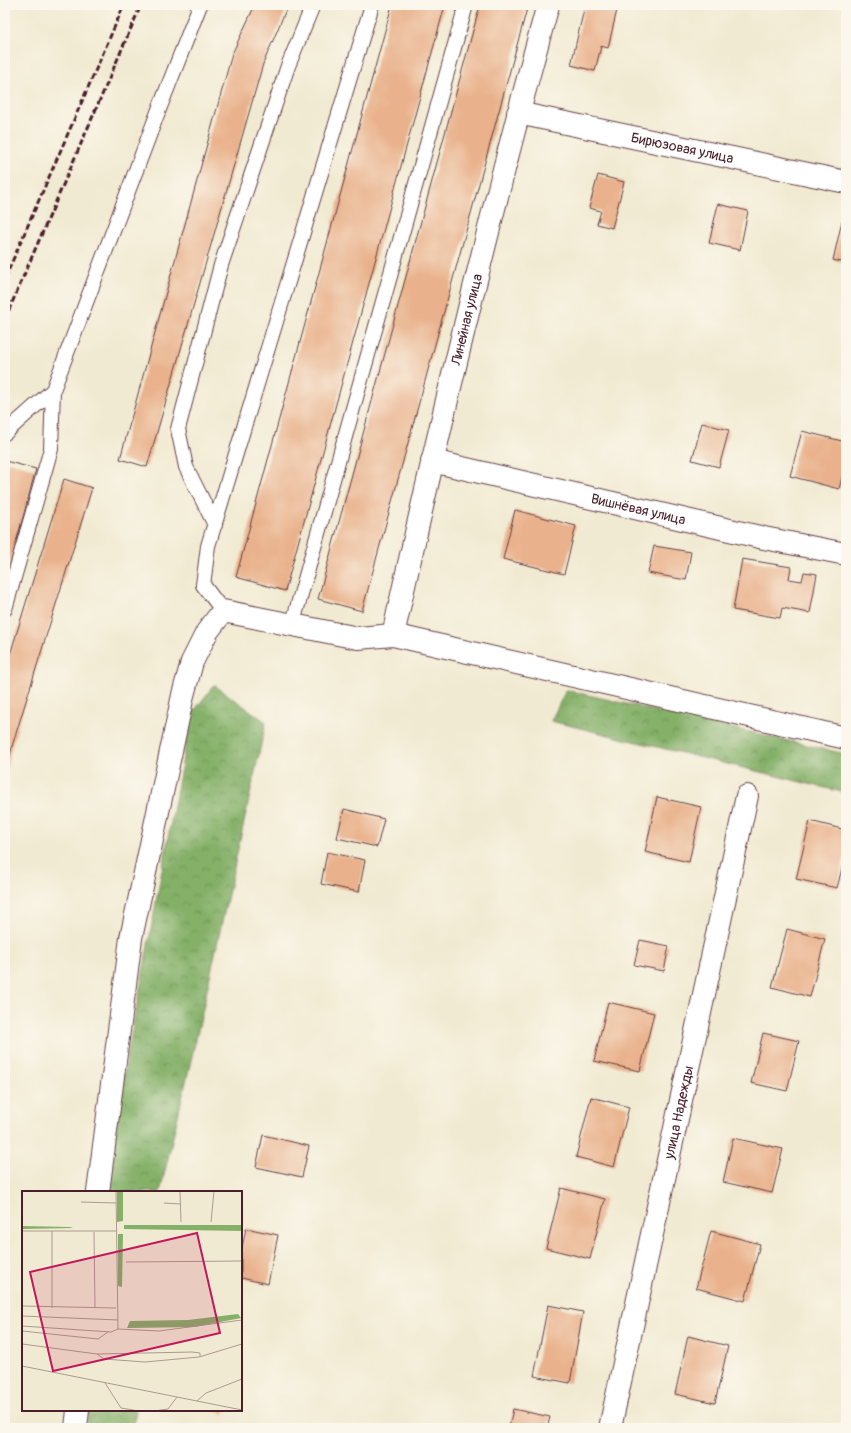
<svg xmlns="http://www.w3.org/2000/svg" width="851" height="1433" font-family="Pangolin,sans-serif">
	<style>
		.forest { fill: url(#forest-crowns); stroke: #67684a }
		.building { fill: #e9b28c }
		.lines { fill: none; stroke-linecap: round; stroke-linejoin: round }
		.lane-casing { stroke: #633d44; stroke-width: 16 }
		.street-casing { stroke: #633d44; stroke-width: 24 }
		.lane { stroke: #fff; stroke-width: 14 }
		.street { stroke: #fff; stroke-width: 22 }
		.rail { stroke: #4a1f2b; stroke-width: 3; stroke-dasharray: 6 3; stroke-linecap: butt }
		.labels { text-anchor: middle; stroke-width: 3; stroke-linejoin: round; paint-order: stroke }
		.street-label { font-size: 14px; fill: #4a1f2b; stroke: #fbf7ec }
		.inset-road { fill: none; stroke: #ae998f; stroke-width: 1 }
		.view { fill: #c2185b; fill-opacity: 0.15; stroke: #c2185b; stroke-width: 2 }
		.inset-edge { fill: none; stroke: #4a1f2b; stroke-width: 2 }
	</style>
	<defs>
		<pattern id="forest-crowns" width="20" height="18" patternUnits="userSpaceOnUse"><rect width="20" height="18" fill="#84b068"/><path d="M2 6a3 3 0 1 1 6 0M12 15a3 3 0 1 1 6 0" fill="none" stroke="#6e8f56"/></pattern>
	</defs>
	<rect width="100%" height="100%" fill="#fbf7ec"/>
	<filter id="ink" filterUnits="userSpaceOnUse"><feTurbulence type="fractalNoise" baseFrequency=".025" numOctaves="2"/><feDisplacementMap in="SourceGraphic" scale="8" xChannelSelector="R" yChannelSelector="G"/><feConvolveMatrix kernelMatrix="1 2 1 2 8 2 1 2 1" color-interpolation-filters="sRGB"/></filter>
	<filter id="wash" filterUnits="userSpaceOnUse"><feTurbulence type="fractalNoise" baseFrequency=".012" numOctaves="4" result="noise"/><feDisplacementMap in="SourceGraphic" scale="16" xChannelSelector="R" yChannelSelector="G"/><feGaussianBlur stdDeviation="0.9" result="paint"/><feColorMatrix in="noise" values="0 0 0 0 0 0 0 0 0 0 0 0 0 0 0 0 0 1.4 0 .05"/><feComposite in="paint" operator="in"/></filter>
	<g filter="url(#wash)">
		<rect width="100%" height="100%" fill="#f1ead2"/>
		<path class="forest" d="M214,685l52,37 -66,300 -40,170h-58l89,-477z
			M566,690l280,64v39l-295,-72z
			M88,1410h48l-2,18h-47z"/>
		<g id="blocks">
			<path class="building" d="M255,5h33l-25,59 -116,403 -27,-8 112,-405z
				M392,5h53l-160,586 -49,-14z
				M480,5h48l-166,606 -44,-12z
				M585,5h12l20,5 -9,38 -7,-2 -6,25 -24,-6z
				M598,175l26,7 -12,46 -15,-4 4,-13 -12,-3z
				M718,204l30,7 -8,39 -31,-7z
				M842,221l4,1v41l-13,-3z
				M702,423l27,7 -10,37 -27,-7z
				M802,431l44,11v20l-7,27 -49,-13z
				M5,461l31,8 -31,114z
				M64,479l28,9 -79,255 -8,34v-106z
				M515,510l61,16 -12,48 -61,-15z
				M654,546l37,6 -5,28 -38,-7z
				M742,559l49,8 -2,12 13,2 2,-9 13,2 -7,39 -28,-5 -2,10 -47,-8z
				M657,797l44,10 -12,55 -44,-10z
				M344,809l40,10 -7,28 -40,-9z
				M810,821l36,9v22l-9,36 -41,-9z
				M327,852l38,8 -6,32 -38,-8z
				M787,929l38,10 -15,58 -38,-10z
				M640,940l29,6 -5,25 -30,-6z
				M608,1002l46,11 -14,58 -46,-10z
				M763,1033l36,8 -12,50 -36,-8z
				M591,1097l38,10 -15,60 -38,-10z
				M263,1135l46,11 -7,31 -46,-10z
				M733,1138l50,11 -11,44 -49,-11z
				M561,1188l44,11 -15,60 -44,-11z
				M246,1228l32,7 -10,49 -27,-6v-24z
				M711,1231l49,13 -15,57 -49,-13z
				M548,1305l35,7 -13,71 -36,-7z
				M688,1336l40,10 -13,57 -40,-9z
				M513,1409l37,8 -3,11h-38z
				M207,1410h18l-1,4z"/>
		</g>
	</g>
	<g filter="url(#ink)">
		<use href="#blocks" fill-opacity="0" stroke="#633d44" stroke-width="1"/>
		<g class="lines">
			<g class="lane-casing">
				<path id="lane" d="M5,433l48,-43 105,-278 42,-107
					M215,525l-29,-58 -8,-38 43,-164 67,-199 25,-61
					M5,609l46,-160 2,-59
					M223,611l-20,-26 5,-39 164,-541
					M292,626l174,-621"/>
			</g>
			<g class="street-casing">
				<g id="street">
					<path id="s1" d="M518,113l328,69"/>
					<path id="s2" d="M432,461l332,77 82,16"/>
					<path id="s3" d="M393,635c47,-211 97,-422 155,-630"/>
					<path d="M98,1192l33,-254 52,-243 9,-33 15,-30 16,-21 135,27 35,-3 453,103"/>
					<path d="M76,1428l2,-18"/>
					<path id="s4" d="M610,1428l137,-632"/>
				</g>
			</g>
			<use href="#lane" class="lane"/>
			<use href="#street" class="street"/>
			<path class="rail" d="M5,278l119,-273
				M5,319l136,-314"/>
		</g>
	</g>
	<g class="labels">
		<g class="street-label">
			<text dy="5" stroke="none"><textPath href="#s1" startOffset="168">Бирюзовая улица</textPath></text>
			<text dy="5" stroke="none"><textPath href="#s3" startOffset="324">Линейная улица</textPath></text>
			<text dy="5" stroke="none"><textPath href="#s2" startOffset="212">Вишнёвая улица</textPath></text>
			<text dy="5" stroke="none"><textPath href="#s4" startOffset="323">улица Надежды</textPath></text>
		</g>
	</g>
	<g transform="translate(22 1191)">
		<rect width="220" height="220" fill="#f1ead2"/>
		<path d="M95,0h6v30l-6,1zM102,34h118v6l-118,-2zM0,35l48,1 3,1 -51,1zM96,43h5l-1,53 -4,-1zM216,123l3,4 -47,9 -67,1 3,-7 58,-1z" fill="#84b068"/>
		<path class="inset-road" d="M94,0l2,138 41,2 83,-11M158,0l1,31M59,11l35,1M142,12l16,1M189,31l3,-31M0,40h94M30,40v77M72,41l1,76M104,71l116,-1M0,115l94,2M0,125l96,4M0,135l89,6 7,-3M0,140l76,8 10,-7M0,153l75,10 7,5 41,3 54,-5 43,-13M75,163l95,-2 8,1v4M0,175l220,44M83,192l16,25 18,3M175,210l9,-8 36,-14M132,220l14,-2 9,-12"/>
		<path class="view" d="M175,42l23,100 -167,38 -23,-99z"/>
		<rect width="220" height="220" class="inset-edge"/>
	</g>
	<rect width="851" height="1433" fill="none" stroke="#fbf7ec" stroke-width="20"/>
</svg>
